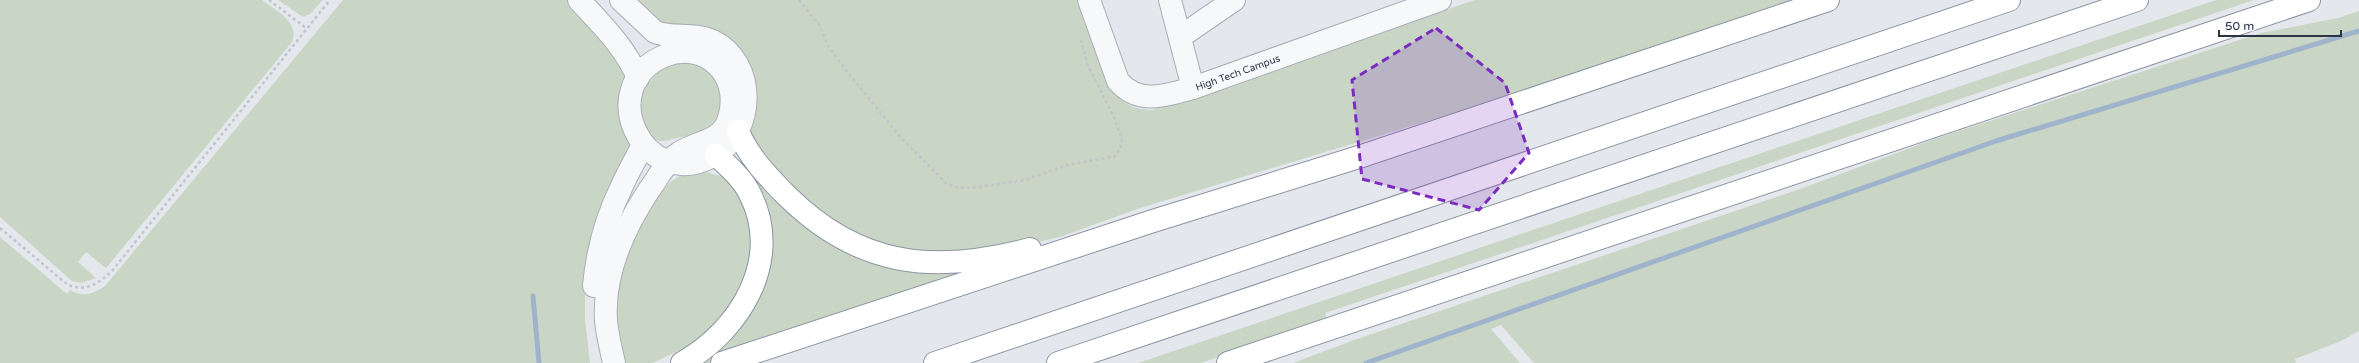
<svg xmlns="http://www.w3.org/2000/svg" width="2359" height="363" font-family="'Varela Round',sans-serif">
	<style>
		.green { fill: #c9d6c5 }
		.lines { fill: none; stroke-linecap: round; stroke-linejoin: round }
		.stream { stroke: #9fb4cc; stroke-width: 5 }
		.minor-casing { stroke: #a9aeb7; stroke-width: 24 }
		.highway-casing { stroke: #8b94a3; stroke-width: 24 }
		.path { stroke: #c2c5cb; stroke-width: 2.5; stroke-dasharray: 3 3; stroke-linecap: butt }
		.minor { stroke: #f7f8fa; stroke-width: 22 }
		.highway { stroke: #fff; stroke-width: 22 }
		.marked { fill: #7b2cbf; fill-opacity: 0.2; stroke: #7b2cbf; stroke-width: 3; stroke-dasharray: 8 5; stroke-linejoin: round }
		.labels { text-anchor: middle; stroke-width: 3.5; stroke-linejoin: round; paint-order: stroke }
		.street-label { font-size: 10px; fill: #2b3445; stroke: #f4f6f9 }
	</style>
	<rect width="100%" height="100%" fill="#e4e7ec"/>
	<path class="green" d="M0,0h262c13,10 38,22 30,42l-186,226 -20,-16 -8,10 18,16 -15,5 -9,-2 -72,-64z
		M278,0h45l-13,14 -7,3z
		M343,0h224l59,65 5,76 -3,19 -43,123v36l5,44h-590v-126l67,57 3,-4c13,8 22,4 35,-4z
		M630,0h450c9,24 22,79 38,97 9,9 21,13 34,13l323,-110h327l-252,84 -410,124 -80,29 -50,11 -98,9 -85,-32 -61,-61 -16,-32 5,-36 -91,-68z
		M2216,0h38l-929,313 2,7 -126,43h-63z
		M2359,11v320l-18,10 -46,18 1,4h-762l-33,-38 -10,4 29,34h-227l64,-24 446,-151 131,-49 327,-106 77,-15z
		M676,62c11,1 20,1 29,7 21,13 20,47 1,60 -9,6 -19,7 -29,9 -13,3 -20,7 -29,-6 -20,-30 0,-58 28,-70z
		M753,169l106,87 155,3 -294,104h-29l71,-76 -15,-114z
		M701,171l20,5 16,11 18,49 -7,47 -44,55 -51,25h-27c-6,-24 -15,-50 -11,-75 5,-28 37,-94 60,-109 8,-6 17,-6 26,-8z"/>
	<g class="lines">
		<path class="stream" d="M533,296l6,67
			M1366,363l630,-222 363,-110"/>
		<g class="minor-casing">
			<g id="minor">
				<path d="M579,0c21,23 47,48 59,78"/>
				<path id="s1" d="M1089,0l29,81c21,25 49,14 75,7l247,-88"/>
				<path d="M1170,0l23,88"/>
				<path d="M1180,37l54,-37"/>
				<path d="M594,286c3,-34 13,-70 28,-100 6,-14 14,-27 21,-41"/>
				<path d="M614,363c-3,-14 -7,-29 -8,-43 -3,-47 18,-92 43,-130 9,-12 17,-29 30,-37 18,-12 43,-10 50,-35 13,-42 -23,-79 -65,-62 -71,30 -21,138 49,100 43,-23 44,-93 0,-115 -20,-9 -40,-2 -58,-9l-34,-32"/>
			</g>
		</g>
		<g class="highway-casing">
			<path id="highway" d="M738,131c10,25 30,46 49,65 73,72 148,78 243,53
				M682,363c59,-33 101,-104 68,-169 -7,-15 -22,-28 -34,-39
				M722,363l431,-142 209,-65 466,-156
				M935,363l1074,-363
				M1058,363l1079,-363
				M1228,363l1081,-363"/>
		</g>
		<path class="path" d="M269,0l37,28
			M799,0l21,26 7,18 18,25 58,71 44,44 9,3 15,1 54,-8 42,-15 49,-9 6,-13 -1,-7 -8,-21 -25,-49 -7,-26
			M0,228l68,57c19,7 31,-2 44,-14l218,-271"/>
		<use href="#minor" class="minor"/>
		<use href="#highway" class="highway"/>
	</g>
	<path class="marked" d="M1436,28l69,55 24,70 -50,57 -117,-31 -10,-99z"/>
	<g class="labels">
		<g class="street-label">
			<text dy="4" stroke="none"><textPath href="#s1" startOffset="214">High Tech Campus</textPath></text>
		</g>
	</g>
	<path d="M2219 30v6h122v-6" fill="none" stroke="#2b3445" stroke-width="2"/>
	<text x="2225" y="30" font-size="12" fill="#2b3445" stroke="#f4f6f9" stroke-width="3" paint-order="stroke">50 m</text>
</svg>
